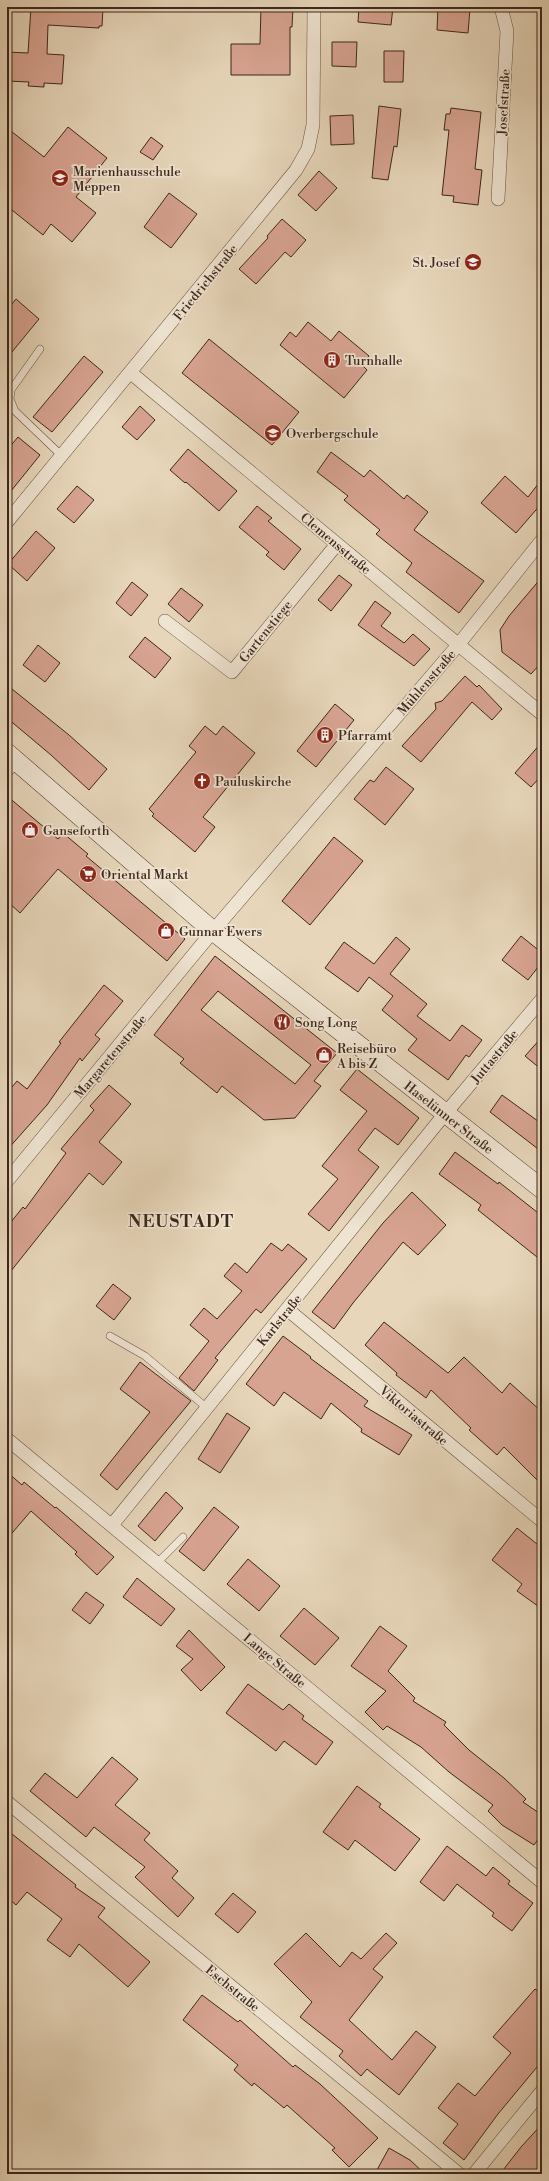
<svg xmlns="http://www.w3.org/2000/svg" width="549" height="2181" font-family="'Libre Bodoni',serif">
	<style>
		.building { fill: #d8a492; stroke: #3d271a; fill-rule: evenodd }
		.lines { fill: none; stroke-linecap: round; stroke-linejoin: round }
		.lane-casing { stroke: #685342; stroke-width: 8 }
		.street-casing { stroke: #685342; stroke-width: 14 }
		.secondary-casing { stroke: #3d271a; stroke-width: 20 }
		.lane { stroke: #efe4d2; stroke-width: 7 }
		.street { stroke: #efe4d2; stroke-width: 13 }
		.secondary { stroke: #efe4d2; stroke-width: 19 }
		.labels { text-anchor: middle; stroke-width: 3.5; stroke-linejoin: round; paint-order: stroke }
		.street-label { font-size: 13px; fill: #3d271a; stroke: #efe4d2 }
		.poi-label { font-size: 13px; fill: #3d271a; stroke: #efe4d2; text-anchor: start }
		.district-label { font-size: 17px; font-weight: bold; letter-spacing: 1px; fill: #3d271a; stroke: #efe4d2 }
	</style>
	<rect width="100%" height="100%" fill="#e7d6ba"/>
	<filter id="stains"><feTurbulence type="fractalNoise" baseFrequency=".005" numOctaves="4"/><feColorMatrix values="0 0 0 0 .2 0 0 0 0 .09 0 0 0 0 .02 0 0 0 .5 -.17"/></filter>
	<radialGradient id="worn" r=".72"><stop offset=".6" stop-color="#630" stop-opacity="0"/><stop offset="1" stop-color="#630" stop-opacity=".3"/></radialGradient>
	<path class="building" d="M31,7l72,1 -1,18h-3v2l-51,-3 -1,29 17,1 -2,29 -18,-1v4l-16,-1 1,-4 -22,-1v-29l21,1z
		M261,7h32l-1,20h-2v48h-59v-31h29z
		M359,7h34l-2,18 -33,-3z
		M438,7l32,2 -2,24 -31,-3z
		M332,42h25l-1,25 -24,-1z
		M384,51h20l-1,31h-19z
		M379,106l22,3 -4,38 -3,-1 -6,34 -16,-2z
		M451,108l30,4 -6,57 7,1 -4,35 -25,-3 1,-6 -12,-1 7,-65h-5l2,-16h4z
		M353,115l1,29 -23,1 -1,-29z
		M68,127l39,31 -31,39 20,16 -24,29 -21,-18 -8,11 -36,-29v-78l37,29z
		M151,137l12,9 -10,14 -13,-8z
		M319,171l18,17 -21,23 -18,-16z
		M169,193l28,21 -26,34 -27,-21z
		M282,219l24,21 -15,17 -6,-5 -29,32 -17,-15 29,-31 -1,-2z
		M16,299l23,20 -32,39v-48z
		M308,322l23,19 8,-10 30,25 -7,9 5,5 -23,28 -64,-53 10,-13 6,5z
		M209,339l90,73 -27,33 -90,-72z
		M84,356l19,16 -51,60 -19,-15z
		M140,406l15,14 -18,20 -15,-13z
		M18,437l22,18 -33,41v-46z
		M188,449l49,42 -18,20 -33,-29 -1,1 -15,-13z
		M331,452l33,25 6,-7 34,29 3,-4 21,17 -14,18 70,51 -25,32 -53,-41 6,-9 -36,-29 4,-4 -36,-30 4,-4 -31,-24z
		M505,476l23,21 14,-18v24l-26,30 -35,-30z
		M77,486l17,14 -20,23 -17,-14z
		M257,506l15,12 -4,3 33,28 -17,21 -18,-15 3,-3 -30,-25z
		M36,531l19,17 -28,33 -19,-17z
		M339,575l13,10 -21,26 -13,-11z
		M542,577v85l-11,12 -29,-22 -2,-22 9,-14z
		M132,582l16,13 -17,21 -15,-13z
		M181,588l22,17 -14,17 -21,-18z
		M375,601l16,12 -10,13 23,17 9,-9 17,15 -16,17 -56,-41z
		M145,637l26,21 -16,20 -26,-21z
		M38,645l22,18 -15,19 -22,-17z
		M465,676l12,11 2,-2 23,24 -10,11 -20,-18 -51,60 -19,-16 34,-37 -1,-6 7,-2z
		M7,685l62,50 38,34 -18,21 -38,-35 -44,-37z
		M335,704l19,16 -38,47 -19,-16z
		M205,726l11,9 7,-9 32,27 -52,64 12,10 -20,25 -43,-36 2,-2 -5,-5 47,-57 -7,-6z
		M542,742v33l-11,12 -16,-14z
		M386,767l28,22 -29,36 -31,-26 16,-19 4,2z
		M7,796l51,43 5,-6 25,21 -2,2 99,83 -18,22 -109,-92 -38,44 -13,-12z
		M334,837l29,24 -53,64 -28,-24z
		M521,936l21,17v9l-14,18 -26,-20z
		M396,937l14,12 -20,25 37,30 -10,12 33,25 12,-16 20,15 -13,17 -3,-2 -18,25 -40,-30 9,-11 -35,-29 11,-14 -24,-19 -11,15 -33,-24 19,-26 30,22z
		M215,956l122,97 -23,28 7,5 -26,32 -31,2 -42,-34 -5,7 -37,-30 4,-4 -30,-24zM218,991l93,74 -16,19 -94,-74z
		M104,985l19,16 -28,34 5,4 -18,22 -2,-3 -33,47 -40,45v-57l10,-12 10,8 34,-46 -2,-1z
		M542,1037v33l-17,-14z
		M357,1069l62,49 -21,27 -23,-17 -17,22 21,17 -50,64 -21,-17 30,-35 -16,-13 45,-55 -27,-21z
		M109,1085l22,19 -32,38 23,20 -19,23 -14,-12 -82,103v-49l16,-20 2,2 41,-56 -5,-4 33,-39 -4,-4z
		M502,1095l40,29v28l-52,-40z
		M455,1152l43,32 1,-2 43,34v45l-64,-51 3,-5 -42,-31z
		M412,1192l34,33 -28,30 -15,-13 -50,61 -19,26 -22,-17 71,-89z
		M271,1243l11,8 6,-7 19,15 -46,54 -5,-4 -41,49 3,2 -24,31 -15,-13 30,-37 -19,-16 14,-17 13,11 25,-28 -18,-15 11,-13 12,10z
		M113,1284l18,14 -17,22 -18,-14z
		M384,1322l64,51 16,-16 38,36 8,-10 32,29v73l-38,-38 -7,8 -28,-25 2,-2 -40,-38 -5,8 -30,-23 1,-2 -32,-28z
		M283,1336l28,21 -1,1 58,43 -4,5 48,29 -13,20 -38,-23 1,-3 -31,-26 -10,16 -37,-27 -10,14 -28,-22z
		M140,1362l51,39 -74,89 -17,-15 50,-63 -30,-23z
		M227,1413l23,15 -30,45 -22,-14z
		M7,1472l15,13 2,-3 31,26 1,-1 58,50 -17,18 -22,-21 2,-2 -46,-41 -24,28z
		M166,1492l17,16 -28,33 -17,-15z
		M214,1507l25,20 -35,44 -25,-20z
		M517,1528l25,20v61l-25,-18 5,-7 -30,-24z
		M248,1559l32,27 -21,25 -32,-27z
		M137,1578l38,31 -14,17 -38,-29z
		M86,1592l18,13 -14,19 -18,-14z
		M304,1608l35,30 -24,27 -35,-29z
		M380,1626l27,20 -19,25 27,27 -2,3 33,21 -2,3 25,25 35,28 22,21 -3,3 19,13v19l-8,11 -32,-20 -14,-14 5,-6 -44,-33 -28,-25 -34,-21 -4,4 -18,-18 21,-21 -35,-25z
		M189,1630l36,37 -24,24 -20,-21 12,-11 -17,-13z
		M248,1684l35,26 6,-6 15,12 -2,3 31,23 -17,23 -32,-24 -8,10 -50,-38z
		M112,1757l26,22 -23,26 35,28 -6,7 34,31 -6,7 22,20 -16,19 -43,-40 10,-10 -51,-40 -8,10 -56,-46 15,-18 32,25z
		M357,1786l24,18 -2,3 41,32 -25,32 -40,-31 -7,10 -25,-18z
		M7,1830l69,55 -1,2 30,21 -7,9 52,45 -22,25 -49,-43 -9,13 -23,-17 15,-21 -35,-27 -11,13 -9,-8z
		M447,1846l39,30 7,-9 17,14 -2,3 25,19 -21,28 -20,-15 2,-3 -37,-29 -13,17 -24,-19z
		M233,1893l23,19 -18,21 -23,-19z
		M306,1933l34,34 12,-15 9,7 25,-26 11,10 -24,26 10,8 -34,43 43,40 24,-29 20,16 -37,48 -32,-26 -6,7 -22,-20 4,-5 -43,-34 12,-15 -38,-38z
		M535,1989l7,5v67l-44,53 -34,46 -21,-17 15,-19 -20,-16 20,-25 17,13 36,-43 -18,-16z
		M202,1995l36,27 2,-2 53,47 2,-2 25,19 58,54 -29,29 -17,-17 3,-2 -48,-43 -3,3 -30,-25 -2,3 -18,-16 4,-5 -55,-45z
		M542,2124v50h-42l21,-27z
		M389,2148l21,12 15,14h-40l-8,-4z"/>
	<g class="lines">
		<g class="lane-casing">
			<path id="lane" d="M40,349l-29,41 -1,9 5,12 47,45
				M110,1336l35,20 62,52
				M157,1563l26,-26"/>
		</g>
		<g class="street-casing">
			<path id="street" d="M498,199l9,-168 -6,-24
				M131,373l411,341
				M7,522l289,-352 12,-21 5,-24 1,-118
				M165,621l67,51 105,-128
				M7,770l9,-9
				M7,1181l206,-250 245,-286 84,-105
				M287,1309l255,212
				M7,1439l535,443
				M112,1525l327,-404 103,-122
				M7,1802l452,372
				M474,2174l68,-83"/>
		</g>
		<g class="secondary-casing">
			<path id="secondary" d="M7,753l206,178 329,258"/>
		</g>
		<use href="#lane" class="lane"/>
		<use href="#street" class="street"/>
		<use href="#secondary" class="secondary"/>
	</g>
	<defs>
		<g id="school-disc" transform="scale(0.9)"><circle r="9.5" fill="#8f2418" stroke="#efe4d2"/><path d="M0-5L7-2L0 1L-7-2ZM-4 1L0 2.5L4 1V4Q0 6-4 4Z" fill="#fff"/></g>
		<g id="building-disc" transform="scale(0.9)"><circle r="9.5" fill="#8f2418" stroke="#efe4d2"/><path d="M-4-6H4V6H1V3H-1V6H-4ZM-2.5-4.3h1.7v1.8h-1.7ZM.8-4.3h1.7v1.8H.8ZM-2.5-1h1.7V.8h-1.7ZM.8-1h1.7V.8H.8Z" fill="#fff"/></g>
		<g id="church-disc" transform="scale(0.9)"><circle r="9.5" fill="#8f2418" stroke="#efe4d2"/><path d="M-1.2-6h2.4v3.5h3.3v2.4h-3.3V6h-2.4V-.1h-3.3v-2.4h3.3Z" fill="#fff"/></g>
		<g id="shop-disc" transform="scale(0.9)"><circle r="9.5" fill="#8f2418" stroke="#efe4d2"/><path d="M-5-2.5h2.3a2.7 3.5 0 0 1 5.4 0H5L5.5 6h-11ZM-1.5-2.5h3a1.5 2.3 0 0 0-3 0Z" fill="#fff"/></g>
		<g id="supermarket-disc" transform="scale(0.9)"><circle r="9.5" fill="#8f2418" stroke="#efe4d2"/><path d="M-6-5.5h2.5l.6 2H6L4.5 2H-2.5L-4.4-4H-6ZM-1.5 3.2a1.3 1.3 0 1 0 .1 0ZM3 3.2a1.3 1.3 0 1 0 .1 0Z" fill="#fff"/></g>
		<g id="restaurant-disc" transform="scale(0.9)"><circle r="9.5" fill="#8f2418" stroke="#efe4d2"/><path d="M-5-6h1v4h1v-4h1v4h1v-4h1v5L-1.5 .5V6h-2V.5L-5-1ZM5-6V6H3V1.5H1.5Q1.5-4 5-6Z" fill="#fff"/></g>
	</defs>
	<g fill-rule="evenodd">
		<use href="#school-disc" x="60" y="178"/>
		<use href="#school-disc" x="473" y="262"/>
		<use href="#building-disc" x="332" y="360"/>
		<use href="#school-disc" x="273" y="433"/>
		<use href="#building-disc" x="325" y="735"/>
		<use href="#church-disc" x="202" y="781"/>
		<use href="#shop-disc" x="30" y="830"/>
		<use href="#supermarket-disc" x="88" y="874"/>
		<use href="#shop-disc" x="166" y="931"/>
		<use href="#restaurant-disc" x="282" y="1022"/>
		<use href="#shop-disc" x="324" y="1055"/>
	</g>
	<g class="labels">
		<g class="street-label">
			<text transform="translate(503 102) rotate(-87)" y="5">Josefstraße</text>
			<text transform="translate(205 282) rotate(-51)" y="5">Friedrichstraße</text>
			<text transform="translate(336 543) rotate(40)" y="5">Clemensstraße</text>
			<text transform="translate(265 631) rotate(-51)" y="5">Gartenstiege</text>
			<text transform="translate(426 682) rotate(-49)" y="5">Mühlenstraße</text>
			<text transform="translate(110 1056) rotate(-50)" y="5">Margaretenstraße</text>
			<text transform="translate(494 1056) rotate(-50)" y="5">Juttastraße</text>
			<text transform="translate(449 1117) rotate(38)" y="5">Haselünner Straße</text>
			<text transform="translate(279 1320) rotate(-51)" y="5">Karlstraße</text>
			<text transform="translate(414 1415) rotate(40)" y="5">Viktoriastraße</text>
			<text transform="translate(275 1660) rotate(40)" y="5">Lange Straße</text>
			<text transform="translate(233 1988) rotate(39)" y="5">Eschstraße</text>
		</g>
		<g class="poi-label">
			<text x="73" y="176">Marienhausschule<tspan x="73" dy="15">Meppen</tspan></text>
			<text x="460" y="267" text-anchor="end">St. Josef</text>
			<text x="345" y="365">Turnhalle</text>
			<text x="286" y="438">Overbergschule</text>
			<text x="338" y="740">Pfarramt</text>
			<text x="215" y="786">Pauluskirche</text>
			<text x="43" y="835">Ganseforth</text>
			<text x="101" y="879">Oriental Markt</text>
			<text x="179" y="936">Gunnar Ewers</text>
			<text x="295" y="1027">Song Long</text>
			<text x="337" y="1053">Reisebüro<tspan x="337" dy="15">A bis Z</tspan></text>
		</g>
		<g class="district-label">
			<text x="181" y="1227">NEUSTADT</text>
		</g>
	</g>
	<rect width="549" height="2181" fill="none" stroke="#e7d6ba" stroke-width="24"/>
	<rect x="8" y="8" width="533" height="2165" fill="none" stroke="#3d271a" stroke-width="2"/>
	<rect x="12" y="12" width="525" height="2157" fill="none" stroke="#3d271a"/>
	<rect width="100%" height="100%" filter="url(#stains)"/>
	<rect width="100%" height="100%" fill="url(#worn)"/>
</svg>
